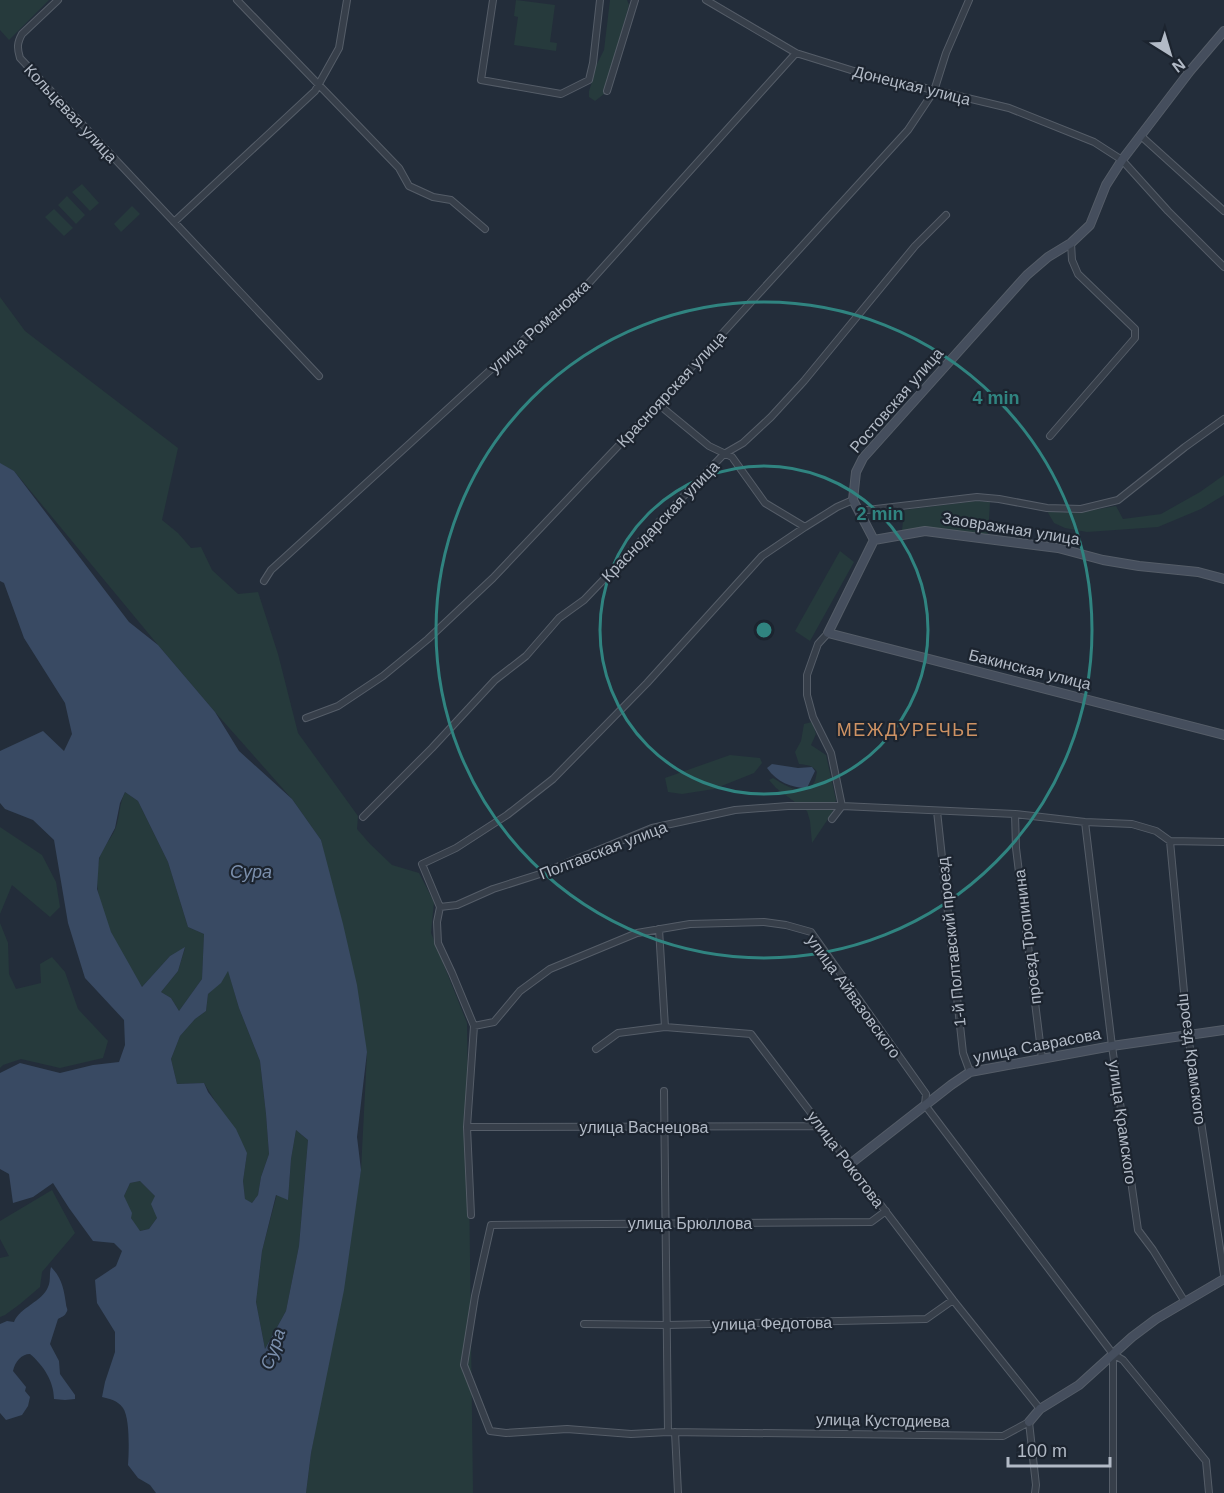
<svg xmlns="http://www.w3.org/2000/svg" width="1224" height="1493" font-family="Arial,sans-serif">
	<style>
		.green { fill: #263a3c }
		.water { fill: #394a63; fill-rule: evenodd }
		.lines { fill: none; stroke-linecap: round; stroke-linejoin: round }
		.street-casing { stroke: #555d68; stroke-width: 8 }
		.secondary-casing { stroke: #555d68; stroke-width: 10 }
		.street { stroke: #373f4a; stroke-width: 6 }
		.secondary { stroke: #454e5d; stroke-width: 8 }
		.ring { fill: none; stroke: #308480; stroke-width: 3 }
		.labels { text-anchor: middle; stroke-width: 4.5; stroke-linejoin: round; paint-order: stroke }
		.street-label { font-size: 16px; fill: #b2bac6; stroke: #1c242f }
		.neighbourhood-label { font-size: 18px; letter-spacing: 1.5px; fill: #cf9364; stroke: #1c242f }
		.water-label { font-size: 18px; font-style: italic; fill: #7c90ad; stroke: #1c242f }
		.centre { fill: #308480; stroke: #1c242f; stroke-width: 3 }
		.ring-label { font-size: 18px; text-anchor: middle; font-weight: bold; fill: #308480; stroke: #1c242f; stroke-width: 4.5; stroke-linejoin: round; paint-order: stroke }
	</style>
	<rect width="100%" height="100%" fill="#232d3a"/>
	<path class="green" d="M0,0h49l-40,40 -9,-10z
		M516,0l39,5 -5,37 7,1 -1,8 -42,-6 4,-28 -4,-1z
		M610,0h17l2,5 -25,89 -9,7 -6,-4v-6l3,-9 4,-16 8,-16z
		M82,184l17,19 -9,8 -18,-19z
		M67,196l18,19 -9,9 -18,-19z
		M132,206l8,8 -19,18 -7,-8z
		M54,209l19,19 -9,8 -19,-19z
		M0,297l25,34 153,117 -16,72 16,13 13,15 10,-1 11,23 26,24 20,-2 20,62 20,79 60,83 -1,13 13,15 22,21 27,8 15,29 -3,31 36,90 6,470h-167l5,-40 50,-283 6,-117 -46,-213 -29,-41 -77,-87 -57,-67 -144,-174 -14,-7z
		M1224,475v20l-23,14 -43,18 -71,5 -22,-4 -11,-5 -7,-12 34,1 35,-6 7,13 38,-5 39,-22z
		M977,501l13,1 -2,34 -86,-5 2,-21z
		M840,551l14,11 -44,79 -15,-10z
		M812,722l4,12 -5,11 15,10 10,45 -4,13 -20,30 -2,-22 -3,-10 -31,-23 -7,-8 4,-2c13,8 20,13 36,12l6,-9 2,-9c-4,-7 -10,-7 -18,-8l-4,-12 6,-11 3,-17z
		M730,755l30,3 2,5 -8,10 -40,16 -32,5 -14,-2 -3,-14z
		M125,792l13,9 30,61 20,65 16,7 -2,45 -23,32 -8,-13 -10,-6 17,-21 7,-23 -15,8 -28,31c-22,-38 -53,-81 -43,-127 2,-12 13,-21 17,-33 4,-12 3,-22 9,-35z
		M0,827l42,28 14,27 4,25 -10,10 -38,-32 -12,29z
		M0,923l8,20 1,31 7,15 25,-6 -1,-19 12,-7 13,15 13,37 30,32 -5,17 -43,10 -39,-9 -18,6 -3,3z
		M228,970l11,38 21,53 6,53 3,40 -8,23 -3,18 -6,8 -7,-3 -2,-19 4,-28 -43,-70 -27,1 -6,-25 9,-23 15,-17 11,-8 2,-17 12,-11z
		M296,1130l12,10 -9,106 -13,65 -21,38 -9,-47 6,-51 15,-57 11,5 3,-40z
		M140,1181l15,15 2,22 -8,11 -10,2 -8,-13 -7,-22 6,-13z
		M52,1190l23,43 -33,39 -2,15 -20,17 -15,11 -5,2v-59l9,-2 -9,-17v-18z"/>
	<path class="water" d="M0,463l14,8 115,151 29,23 57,67 24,39 53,48 29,41 22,84 14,61 10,67 -10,85 4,33 -17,120 -33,163 -5,40h-150l-6,-8 -12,-7 -10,-13c1,-14 2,-47 -5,-57 -6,-8 -13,-9 -21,-11l3,-15 10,-30v-20l-18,-29 -2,-23 21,-14 6,-15 -8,-8 -21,-2 -24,-33 -16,-25 -20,14 -20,6 -4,-29 -9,-5v-96l20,-10 40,10 33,-8 26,-3 6,-17 -1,-25 -39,-42 -17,-55 -14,-83 -21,-20 -28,-11 -5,-6v-52l43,-20 21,20 8,-17 -7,-31 -41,-65 -20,-55 -4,-2zM125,792l13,9 30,61 20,65 16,7 -2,45 -23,32 -8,-13 -10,-6 17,-21 7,-24 -15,9 -28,31 -31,-55 -14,-43 2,-31 16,-30 5,-25zM228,971l11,37 21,53 6,53 3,40 -8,23 -3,18 -6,8 -7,-4 -2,-18 4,-28 -11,-24 -28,-37 -4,-9 -27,1 -6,-25 9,-23 15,-17 11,-8 2,-17 13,-11zM296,1130l12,10 -9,106 -13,65 -21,38 -9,-47 6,-51 14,-56 12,5 3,-41zM140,1181l15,15 -4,8 6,14 -8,11 -9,2 -9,-13 1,-5 -8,-17 6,-13z
		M772,764l26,4 14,-1 3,4 -8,17c-16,0 -30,-6 -40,-20z
		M51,1267c11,11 13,23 15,37 0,4 3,5 0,9 -1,3 -5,4 -8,6l-8,25 9,17 1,13 15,21v4l-10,1 -11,-1c0,-18 -11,-34 -24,-45 -9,0 -15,8 -17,17l13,16 -1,4 5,6 -2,9 -6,9 -16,5 -6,-7v-89l7,-3 7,1c6,-15 28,-20 34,-35 3,-6 1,-13 3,-20z"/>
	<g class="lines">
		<g class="street-casing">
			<path id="street" d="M58,0l-36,34c-5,9 -5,14 -2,24l299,318
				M237,0l162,168 10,18 24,11 18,3 34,29
				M493,0l-12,80 80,14 28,-14 4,-17 7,-63
				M706,0l90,53 58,18 155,37 85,34 28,18 46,51 56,56
				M607,91l28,-91
				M1141,136l83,75
				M174,222l141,-131 24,-43 8,-48
				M658,404l51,42 23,11 33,46 40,24
				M1050,436l85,-98v-9l-57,-55 -6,-14 -1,-17
				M859,511l118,-14 22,2 48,9 34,1 37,-9 67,-53 39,-28
				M264,581l7,-11 271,-247 46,-39 208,-231
				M828,633l-10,11 -11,31v20l6,22 18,36 11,53
				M306,718l32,-12 45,-30 45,-37 65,-61 165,-174 250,-274 26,-39 12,-38 23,-53
				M937,811l26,242 7,19
				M1015,814l1,34 26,211
				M363,817l69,-69 63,-68 31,-24 33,-38 25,-18 140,-146 19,-11 28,-26 33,-36 111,-135 31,-31
				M832,819l10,-13
				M1085,822l27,224 26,184 15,20 32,52
				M1170,841l18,194 36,240
				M440,907l17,-2 36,-16 47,-15 112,-46 83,-18 53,-4h54l173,8 70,8 47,2 24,7 14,10 54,1
				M659,929l6,98
				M474,1026l20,-4 26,-31 30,-22 87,-36 53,-9 74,-2 22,3 25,7 115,162 -1,11 188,249 10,6 83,101 3,32
				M596,1049l22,-16 47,-6 86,7 202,266 87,109
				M664,1091l4,341
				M467,1127l354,-1
				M886,1211l-15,11 -380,3 -16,71 -11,69 26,66 16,2 61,-4 64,5 37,-2 335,4 26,-14 7,63 -1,8
				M471,1215l-4,-88 7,-101 -22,-53 -14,-30 -1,-21 3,-15 -18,-43 34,-16 51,-33 46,-36 94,-96 115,-127 43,-29 32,-20 16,-7
				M584,1324l83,1 259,-6 27,-19
				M675,1432l3,61
				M1113,1493v-139"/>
		</g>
		<g class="secondary-casing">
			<path id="secondary" d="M874,540l-21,-40 3,-28 7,-14 164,-183 21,-18 23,-14 19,-18 16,-40 16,-25 68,-89 34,-40
				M874,540l-46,93 396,102
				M874,540l51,-9 133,17 45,12 36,6 59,6 26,7
				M850,1164l101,-79 19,-13 142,-26 112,-16
				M1029,1422l11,-13 39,-24 53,-48 24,-18 68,-40"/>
		</g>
		<use href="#street" class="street"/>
		<use href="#secondary" class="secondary"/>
	</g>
	<g class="ring">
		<circle cx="764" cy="630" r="164"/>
		<circle cx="764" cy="630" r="328"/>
	</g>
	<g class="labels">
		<g class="street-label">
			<text transform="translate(912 85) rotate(14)" y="6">Донецкая улица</text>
			<text transform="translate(71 113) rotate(47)" y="6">Кольцевая улица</text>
			<text transform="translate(539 326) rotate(-42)" y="6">улица Романовка</text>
			<text transform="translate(671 389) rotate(-47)" y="6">Красноярская улица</text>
			<text transform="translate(896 400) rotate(-49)" y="6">Ростовская улица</text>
			<text transform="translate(660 521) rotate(-46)" y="6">Краснодарская улица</text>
			<text transform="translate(1011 528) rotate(9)" y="6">Заовражная улица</text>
			<text transform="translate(1030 669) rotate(14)" y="6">Бакинская улица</text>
			<text transform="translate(603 850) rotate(-21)" y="6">Полтавская улица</text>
			<text transform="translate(1027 937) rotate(-97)" y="6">проезд Тропинина</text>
			<text transform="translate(951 942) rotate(-96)" y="6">1-й Полтавский проезд</text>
			<text transform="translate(854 996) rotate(54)" y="6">улица Айвазовского</text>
			<text transform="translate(1037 1045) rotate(-11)" y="6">улица Саврасова</text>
			<text transform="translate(1193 1059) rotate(83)" y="6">проезд Крамского</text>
			<text transform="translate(1123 1122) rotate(82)" y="6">улица Крамского</text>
			<text x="644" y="1133">улица Васнецова</text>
			<text transform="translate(846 1159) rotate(53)" y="6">улица Рокотова</text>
			<text x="690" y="1229">улица Брюллова</text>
			<text transform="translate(772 1323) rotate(-1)" y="6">улица Федотова</text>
			<text transform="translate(883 1420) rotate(1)" y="6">улица Кустодиева</text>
		</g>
		<g class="neighbourhood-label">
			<text x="908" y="736">МЕЖДУРЕЧЬЕ</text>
		</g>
		<g class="water-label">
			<text x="251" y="878">Сура</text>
			<text transform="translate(273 1349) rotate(-71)" y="6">Сура</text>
		</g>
	</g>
	<circle cx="764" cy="630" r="9" class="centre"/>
	<g class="ring-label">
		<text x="996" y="404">4 min</text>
		<text x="880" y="520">2 min</text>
	</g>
	<g transform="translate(1170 54) rotate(143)" stroke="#1c242f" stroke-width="4.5" paint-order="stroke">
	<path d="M0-4.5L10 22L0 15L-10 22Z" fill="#b2bac6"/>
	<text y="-9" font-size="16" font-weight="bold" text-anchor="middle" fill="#b2bac6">N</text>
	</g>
	<path d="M1008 1457v9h102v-9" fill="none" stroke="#b2bac6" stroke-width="3"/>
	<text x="1017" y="1457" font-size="18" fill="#b2bac6" stroke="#1c242f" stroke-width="4.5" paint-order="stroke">100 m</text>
</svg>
